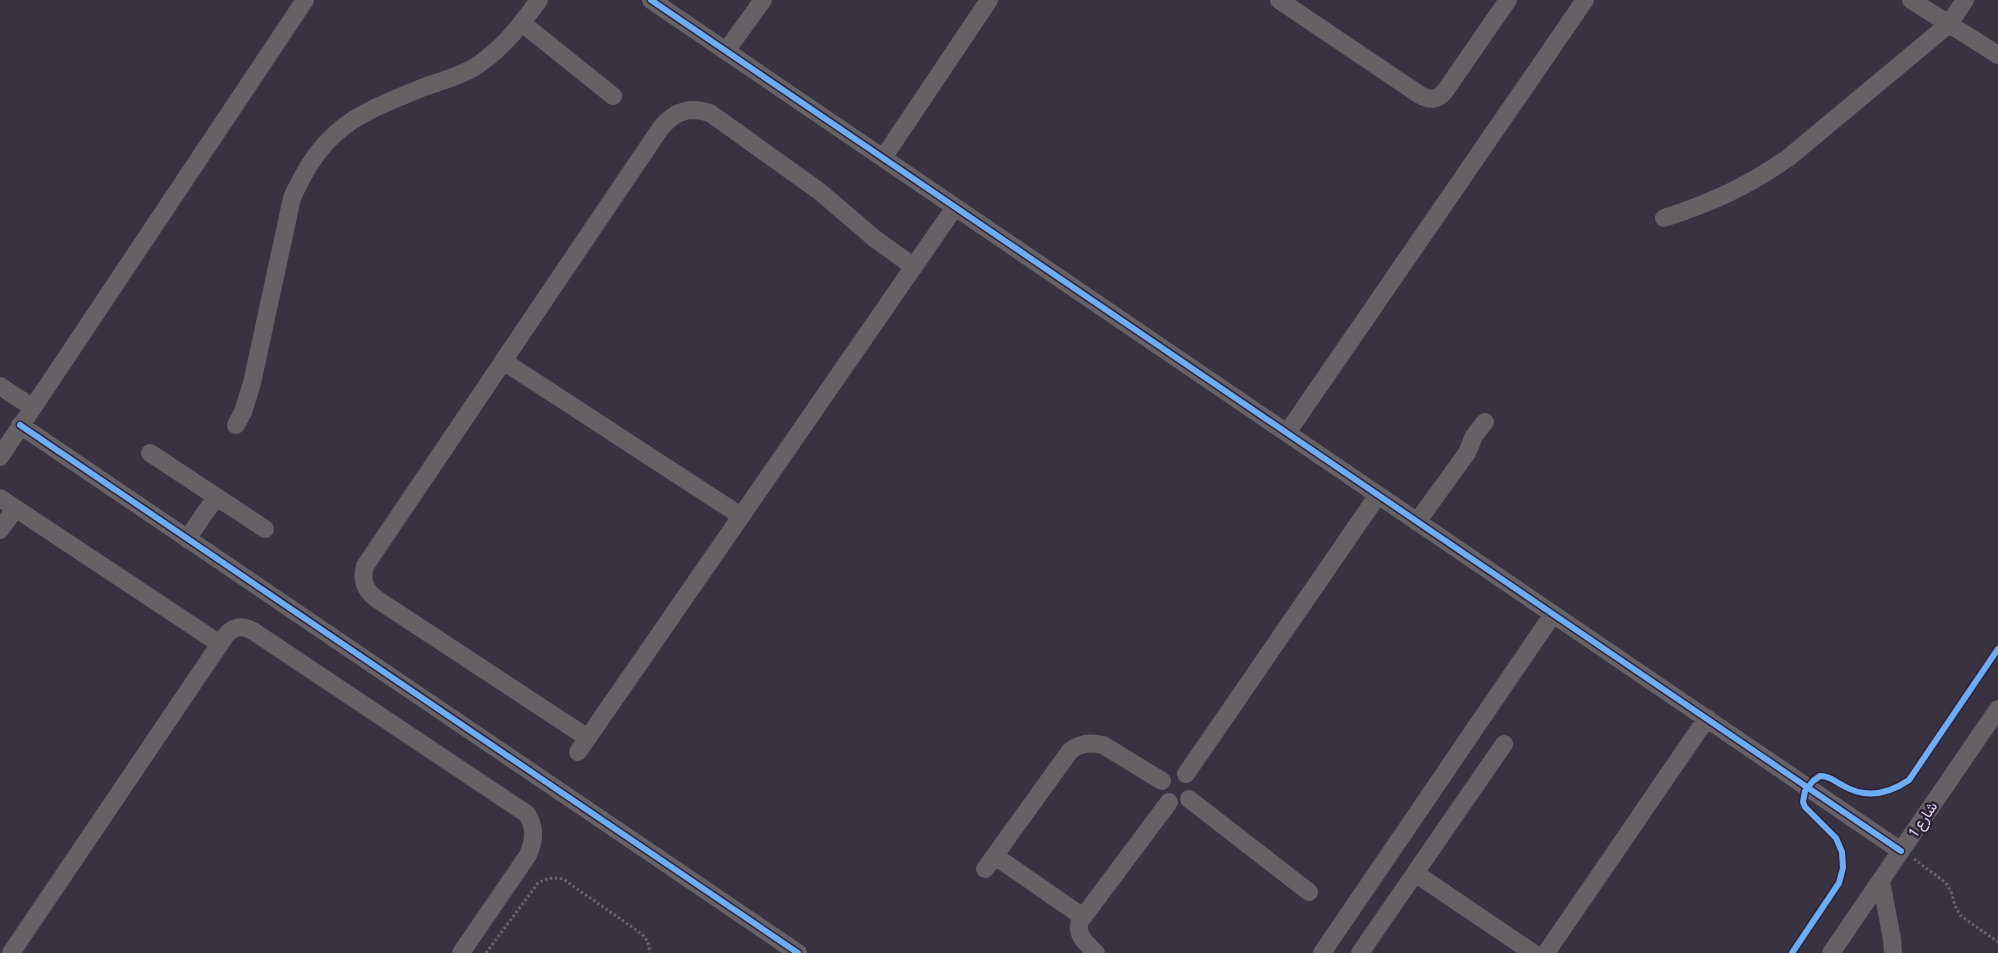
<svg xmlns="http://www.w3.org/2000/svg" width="1998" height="953" font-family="Cabin,Vazirmatn,sans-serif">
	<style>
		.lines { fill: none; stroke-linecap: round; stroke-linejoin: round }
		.path { stroke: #69646a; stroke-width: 3; stroke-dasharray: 2.5 2.5; stroke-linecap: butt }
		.minor { stroke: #656165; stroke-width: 18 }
		.cycleway-casing { stroke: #2f223b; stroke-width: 9 }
		.cycleway { stroke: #6dadf4; stroke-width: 6 }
		.labels { text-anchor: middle; stroke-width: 5; stroke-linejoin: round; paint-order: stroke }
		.street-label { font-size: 15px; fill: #e1daea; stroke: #2f223b }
	</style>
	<rect width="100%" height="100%" fill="#393240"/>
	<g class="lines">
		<path class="path" d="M1914,859l32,24 6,11 3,12 6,10 37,26
			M486,953l52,-70c9,-5 15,-6 25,-4l79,55 6,8 2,11"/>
		<path class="minor" d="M651,0l1250,851
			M1279,0l141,95c10,6 18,5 25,-4l63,-91
			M1911,0l87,55
			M522,23l91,73
			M726,51l37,-51
			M883,158l106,-158
			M1664,218c47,-15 84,-32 124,-60l161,-134 16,-24
			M503,361l238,155
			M0,386l32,21
			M20,425l778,528
			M236,425l7,-13 9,-29 40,-185c32,-71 63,-83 132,-111 17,-6 34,-10 49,-19 29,-18 47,-42 66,-68
			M1287,433l298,-433
			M150,453l115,76
			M0,457l305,-457
			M0,498l220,146
			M1417,522l50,-69 7,-17 11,-14
			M0,530l15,-21
			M187,539l29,-42
			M588,738l-210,-138c-13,-9 -17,-19 -13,-34l295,-437c14,-18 30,-23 50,-16l109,78 55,47 40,29
			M578,752l377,-545
			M1186,774l192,-279
			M1189,799l120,93
			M995,856l88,61
			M985,869l85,-118c11,-8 19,-9 33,-6l59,36
			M1415,873l118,80
			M1881,881l11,58 1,14
			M11,953l215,-318c8,-9 16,-10 27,-4l274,183c9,14 7,27 1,41l-67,98
			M1096,953c-9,-9 -21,-18 -16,-32l89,-119
			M1322,953l231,-339
			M1360,953l144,-209
			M1546,953l161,-235
			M1831,953l167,-244"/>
		<g class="cycleway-casing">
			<path id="cycleway" d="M651,0l1250,851
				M20,425l778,528
				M1792,953l47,-70 4,-15 -1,-16 -6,-14 -31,-31 -2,-5 2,-11 8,-10 7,-5c10,0 14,5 22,9 23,14 45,10 67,-5l89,-131"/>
		</g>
		<use href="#cycleway" class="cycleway"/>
	</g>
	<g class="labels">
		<g class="street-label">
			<text transform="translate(1923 819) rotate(-56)" y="5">شارع 1</text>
		</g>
	</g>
</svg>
